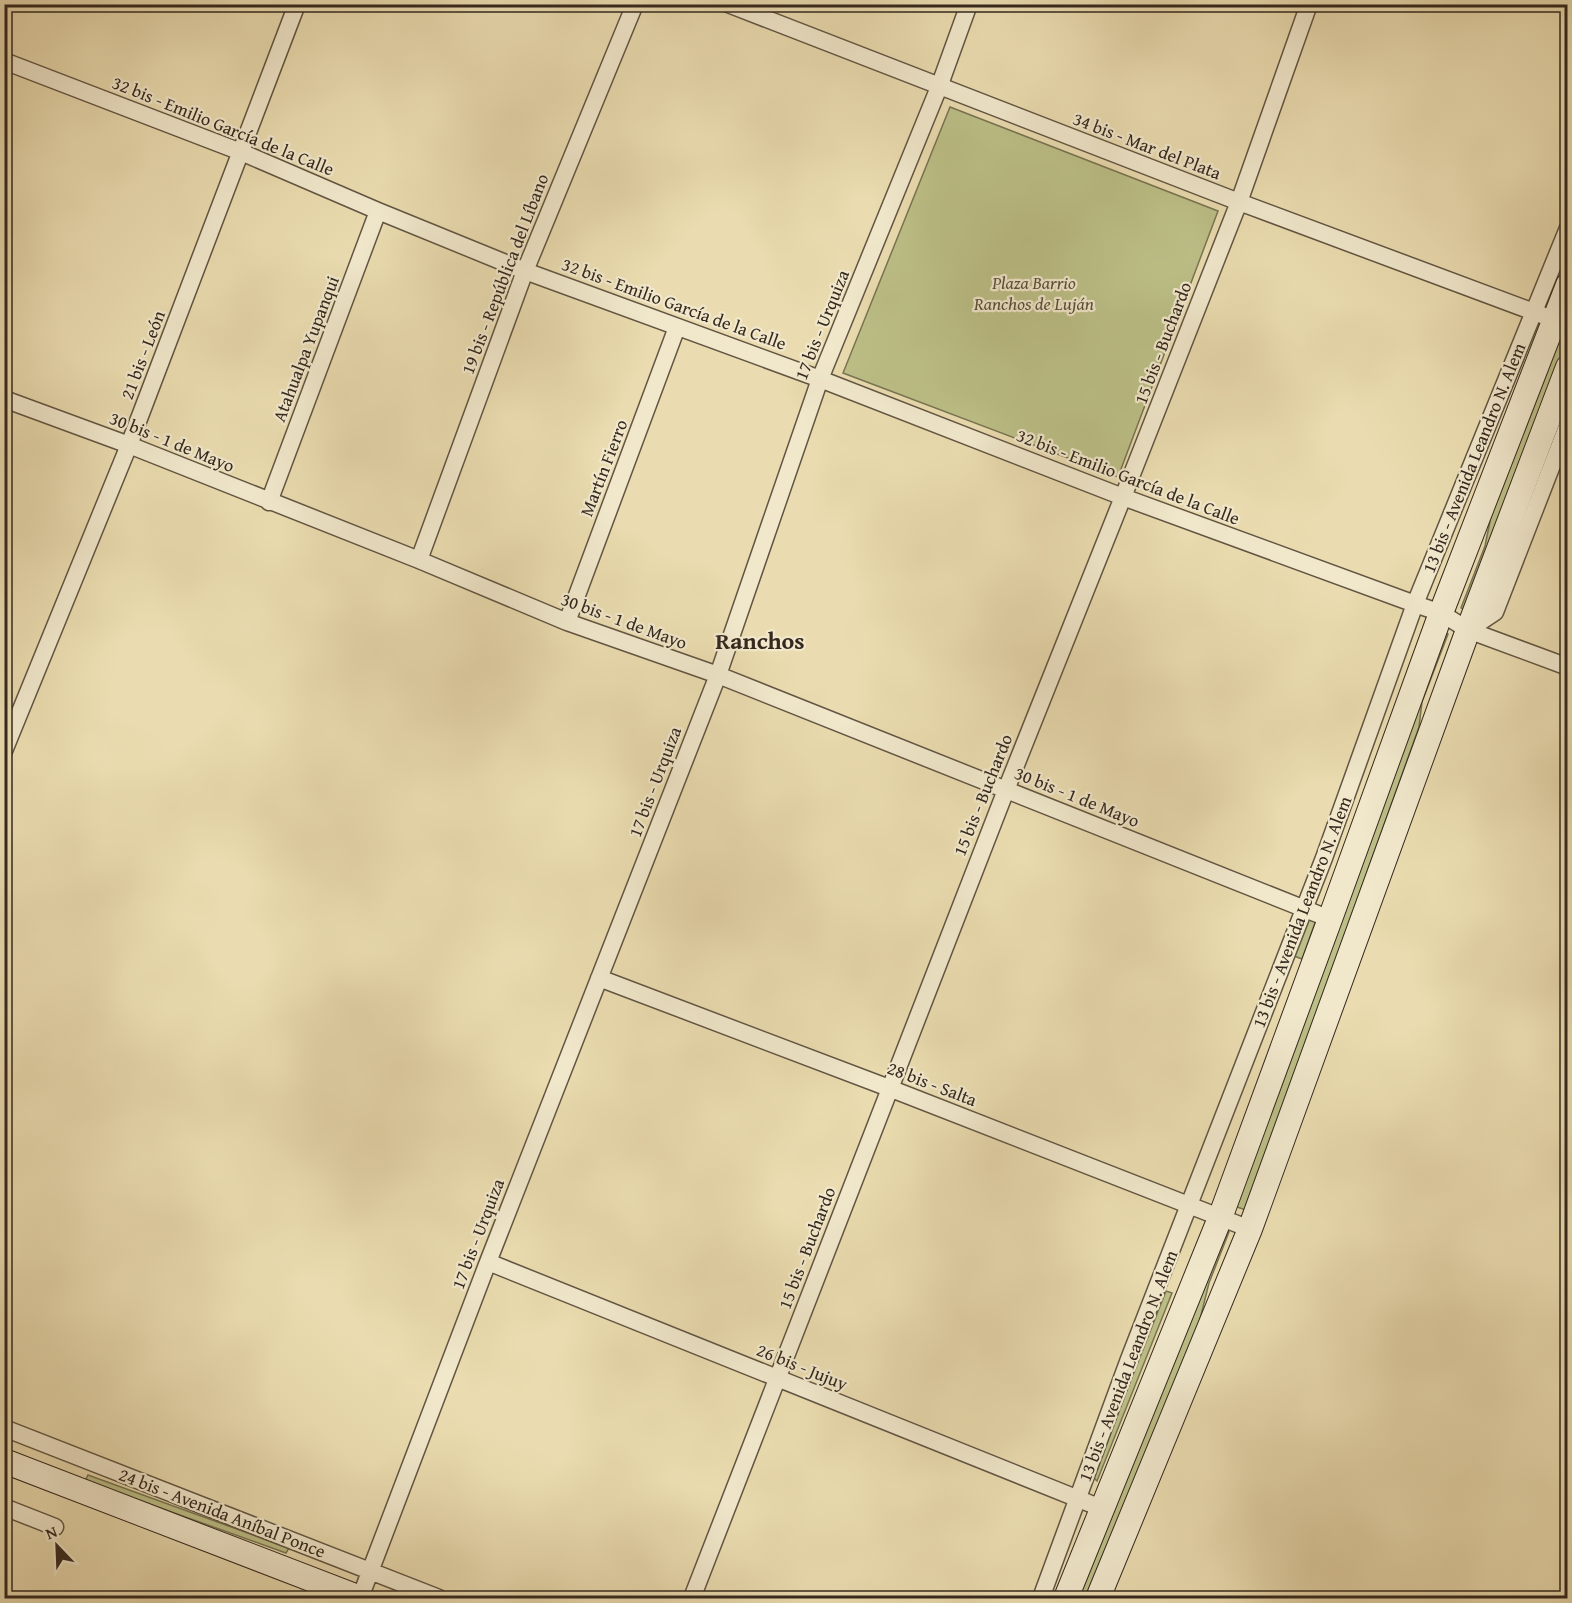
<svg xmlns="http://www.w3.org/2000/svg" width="1572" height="1603" font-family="'Gentium Book Plus',serif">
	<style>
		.green { fill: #bcbf87; stroke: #787452; stroke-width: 1.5 }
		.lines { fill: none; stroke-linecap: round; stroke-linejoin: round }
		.street-casing { stroke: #625542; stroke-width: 19 }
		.secondary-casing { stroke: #35281e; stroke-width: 26 }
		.street { stroke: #f1e8cc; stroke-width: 16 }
		.secondary { stroke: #f1e8cc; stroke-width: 24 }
		.labels { text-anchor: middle; stroke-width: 4.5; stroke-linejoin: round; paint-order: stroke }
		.street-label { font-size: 18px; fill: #35281e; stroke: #f1e8cc }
		.park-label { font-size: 18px; font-style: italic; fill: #574e38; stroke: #f1e8cc }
		.district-label { font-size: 24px; font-weight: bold; fill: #35281e; stroke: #f1e8cc }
	</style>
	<rect width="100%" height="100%" fill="#eadcb0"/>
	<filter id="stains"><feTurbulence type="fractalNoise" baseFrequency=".00333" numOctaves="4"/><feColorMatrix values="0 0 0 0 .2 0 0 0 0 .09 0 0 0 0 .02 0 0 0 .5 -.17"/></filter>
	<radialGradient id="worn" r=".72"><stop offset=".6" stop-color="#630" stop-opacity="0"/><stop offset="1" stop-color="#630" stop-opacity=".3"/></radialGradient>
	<path class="green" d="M950,107l268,104 -100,266 -275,-104z
		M1567,316v29l-102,265 -4,-2 24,-62 7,-35z
		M1444,632l4,2 -26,68 -3,25 -173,483 -12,-4z
		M1308,917l8,3 -14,39 -8,-3z
		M1223,1230l6,2 -20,51 -13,52 -106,263h-13z
		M1166,1291l6,2 -75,188 -4,-4z
		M88,1475l201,73 -3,5 -201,-72z"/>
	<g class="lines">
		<g class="street-casing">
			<path id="street" d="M728,4l511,198 303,113
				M4,61l237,91 137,59 147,60 295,108 303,118 292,107 26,9 27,17 100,37
				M4,399l125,46 290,115 148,62 151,53 612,244
				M269,502l109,-291
				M419,560l106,-289 110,-267
				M567,622l110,-295
				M1468,630l27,-18 73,-188
				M4,751l125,-306 168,-441
				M599,978l290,110 361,141
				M488,1262l613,246
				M4,1428l435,170
				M4,1507l51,20
				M360,1598l128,-336 230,-587 102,-296 119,-292 30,-83
				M692,1598l314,-808 117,-293 116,-295 70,-198
				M1041,1598l88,-239 195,-501 91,-254 153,-376"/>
		</g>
		<g class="secondary-casing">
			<path id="secondary" d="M4,1461l356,137
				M1066,1598l154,-380 110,-299 111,-306 127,-328
				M1098,1598l152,-369 218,-599 100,-263"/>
		</g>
		<use href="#street" class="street"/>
		<use href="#secondary" class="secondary"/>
	</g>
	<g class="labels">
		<g class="street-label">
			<text transform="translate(223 126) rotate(22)" y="6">32 bis - Emilio García de la Calle</text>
			<text transform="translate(1147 146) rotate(21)" y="6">34 bis - Mar del Plata</text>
			<text transform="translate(505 274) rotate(-69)" y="6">19 bis - República del Líbano</text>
			<text transform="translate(674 304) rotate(20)" y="6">32 bis - Emilio García de la Calle</text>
			<text transform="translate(822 325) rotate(-68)" y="6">17 bis - Urquiza</text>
			<text transform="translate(1163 343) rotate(-69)" y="6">15 bis - Buchardo</text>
			<text transform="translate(306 349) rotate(-69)" y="6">Atahualpa Yupanqui</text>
			<text transform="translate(143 355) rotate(-69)" y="6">21 bis - León</text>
			<text transform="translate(172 442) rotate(22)" y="6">30 bis - 1 de Mayo</text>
			<text transform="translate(1474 458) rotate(-68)" y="6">13 bis - Avenida Leandro N. Alem</text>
			<text transform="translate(604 468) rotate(-69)" y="6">Martín Fierro</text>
			<text transform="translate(1128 477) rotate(21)" y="6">32 bis - Emilio García de la Calle</text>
			<text transform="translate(624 621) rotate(20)" y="6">30 bis - 1 de Mayo</text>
			<text transform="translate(655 782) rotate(-69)" y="6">17 bis - Urquiza</text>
			<text transform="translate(983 795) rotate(-68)" y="6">15 bis - Buchardo</text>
			<text transform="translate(1077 797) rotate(22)" y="6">30 bis - 1 de Mayo</text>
			<text transform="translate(1302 912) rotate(-69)" y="6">13 bis - Avenida Leandro N. Alem</text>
			<text transform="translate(932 1084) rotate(21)" y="6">28 bis - Salta</text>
			<text transform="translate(478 1234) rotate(-69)" y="6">17 bis - Urquiza</text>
			<text transform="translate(807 1248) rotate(-69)" y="6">15 bis - Buchardo</text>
			<text transform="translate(1128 1366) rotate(-69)" y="6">13 bis - Avenida Leandro N. Alem</text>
			<text transform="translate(802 1367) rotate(22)" y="6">26 bis - Jujuy</text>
			<text transform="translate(222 1513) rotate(21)" y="6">24 bis - Avenida Aníbal Ponce</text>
		</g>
		<g class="park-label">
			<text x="1034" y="289">Plaza Barrio<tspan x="1034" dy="21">Ranchos de Luján</tspan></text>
		</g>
		<g class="district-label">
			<text x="760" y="649">Ranchos</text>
		</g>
	</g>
	<rect width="1572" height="1603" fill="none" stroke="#eadcb0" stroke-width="24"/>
	<rect x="6" y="6" width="1560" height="1591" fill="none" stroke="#35281e" stroke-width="3"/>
	<rect x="12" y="12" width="1548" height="1579" fill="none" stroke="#35281e" stroke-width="1.5"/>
	<g transform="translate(57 1546) rotate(337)" stroke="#f1e8cc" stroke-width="4.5" paint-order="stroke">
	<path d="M0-4.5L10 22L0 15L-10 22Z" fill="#35281e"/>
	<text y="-9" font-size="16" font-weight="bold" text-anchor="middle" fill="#35281e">N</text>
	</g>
	<rect width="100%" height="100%" filter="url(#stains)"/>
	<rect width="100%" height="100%" fill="url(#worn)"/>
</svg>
